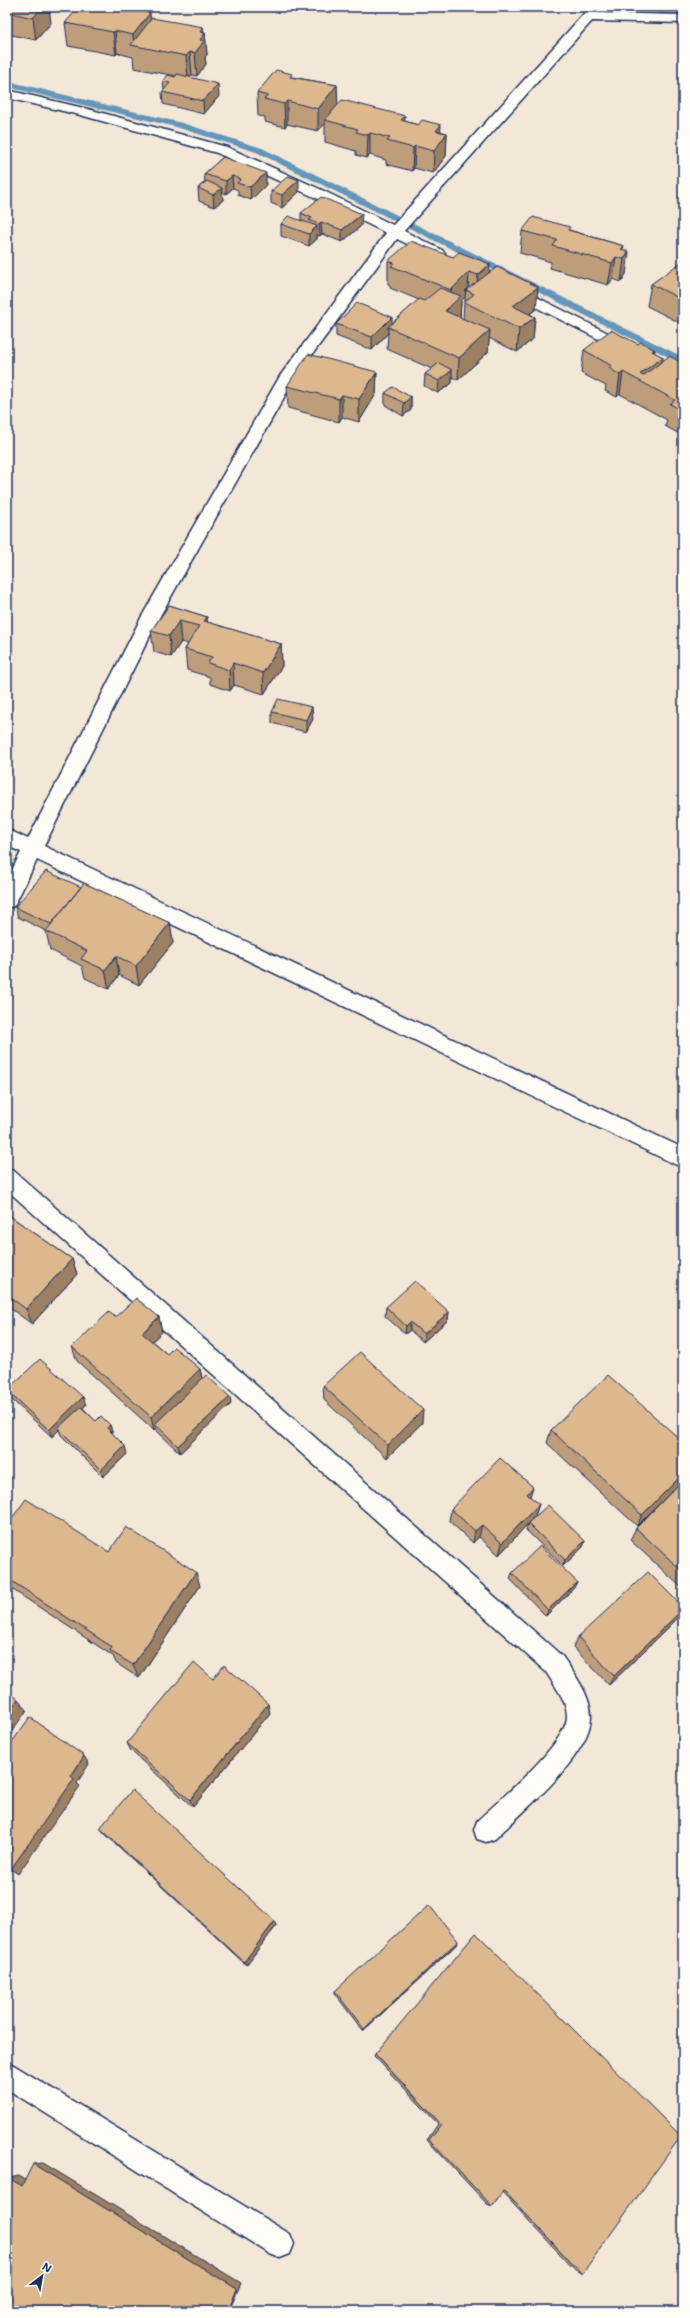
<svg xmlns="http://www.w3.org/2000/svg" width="690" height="2318" font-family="'Shantell Sans',sans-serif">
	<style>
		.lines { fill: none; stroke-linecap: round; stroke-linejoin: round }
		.stream { fill: #6496ba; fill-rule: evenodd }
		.service-casing { stroke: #1b2f5e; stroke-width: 3 }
		.minor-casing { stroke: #1b2f5e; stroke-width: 3 }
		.service { fill: #fdfcf7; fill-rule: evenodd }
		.minor { fill: #fdfcf7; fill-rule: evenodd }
		.wall { fill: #be9d7a; stroke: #1b2f5e; fill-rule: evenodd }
		.shaded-wall { fill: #9b8063; stroke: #1b2f5e }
		.building { fill: #ddb78e; stroke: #1b2f5e }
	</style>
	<rect width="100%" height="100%" fill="#f3e7d8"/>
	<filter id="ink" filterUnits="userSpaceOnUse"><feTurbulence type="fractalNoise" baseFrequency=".025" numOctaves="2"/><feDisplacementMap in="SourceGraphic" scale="8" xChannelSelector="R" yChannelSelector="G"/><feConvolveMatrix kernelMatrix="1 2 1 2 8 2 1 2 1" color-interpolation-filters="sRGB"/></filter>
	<g filter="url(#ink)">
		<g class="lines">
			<path class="stream" d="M7,81l175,42 80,25 421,209v7l-427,-212 -80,-25 -169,-40z"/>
			<g class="service-casing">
				<path id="service" d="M7,1168l7,3 548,485c11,16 29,39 29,60 0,40 -69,96 -96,123l-9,3 -9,-3 -3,-9 3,-9c21,-20 90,-77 90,-105 0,-16 -13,-31 -21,-44l-539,-482z
					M7,2061l283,173 4,10 -4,10 -10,4 -10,-4 -263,-165z"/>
			</g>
			<g class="minor-casing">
				<path id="minor" d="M590,7h14l-5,6 84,2v8l-91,-2 -188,210 38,19 3,3 -3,3h-10l-35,-17 -102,139 -135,238 -116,230 639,302v20l-646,-308 -23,46 -7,2v-28l14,-28 -14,-6v-17l21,10 114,-223 138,-240 106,-143 -74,-37 -95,-43 -137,-38 -73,-17v-8l81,19 139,38 95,43 71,35z
					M509,283l174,88v11l-179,-91 -3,-3 3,-3z"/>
			</g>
			<use href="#service" class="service"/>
			<use href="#minor" class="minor"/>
		</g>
		<path class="wall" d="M7,7l44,16 -15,17 -29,-6z
			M657,7h26v5h-26z
			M65,23l138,4v6h2l2,22 -2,2 1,7 -9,12 -5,-1 -3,2 30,19 -15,18 -41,-10 -1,-12 2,-2 -1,-9 12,-4 1,-1 -42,-8 -1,-11 -16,-4 -1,2 -48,-9z
			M292,77l45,8v20l68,11 -1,5 43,12 -1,23 -13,17 -19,-5 -2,3 -26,-7v-4l-16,-5 -3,3 -11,-3v-4l-31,-9v-18l-7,7 -31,-7 -2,3 -20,-5v-5l-7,-1 -1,-23z
			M223,157l43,28 -15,15 -13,-5v-5l-5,-2 -7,6 -4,-2 1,8 -9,7 -15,-6 -1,-13 7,-6 -1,-8z
			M271,191l28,1 -17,16 -11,-5z
			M301,213l60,13 -19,16 -20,-8 -2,2 -3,-1v4l-8,7 -28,-10v-12l20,-3z
			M569,230l55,16 -1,4 3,24 -5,8 -8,-3 -5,6 -58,-17 1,-6 -31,-9 2,-22z
			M453,257l37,7 -1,9 47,36 -6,5 5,3 -2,22 -16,13 -28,-14 -1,14 -30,28 -6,-3v6l-14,10 -14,-7 1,-12 7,-5 -45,-20 1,-16 -16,17 -36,-14v-12l56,-1 27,-23 -29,-12v-3l-2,-1v-23zM465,297v4l-1,1 -1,17 -3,-1 1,-17z
			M683,264v59l-1,1 -35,-18 4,-22z
			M638,344l17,6 -1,3 9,4 -1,4 21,2v73l-18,-10 2,-6 -47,-26 -3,3 -12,-6 1,-5 -25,-13 3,-23z
			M377,372l-1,22 -17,28 -17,-5 -3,5 -51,-14 -1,-22z
			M385,393l26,4v13l-8,6 -18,-11z
			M169,605l38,12v5l74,22 1,22 -18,28 -30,-9 -4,6 -20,-7v-7l-23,-7 -2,-21 3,-5 -7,-2 -10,15 -17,-5 -3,-21z
			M272,712l41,7 -7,13 -34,-9z
			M81,887l89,36 3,20 -34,42 -20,-10 -10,14 -24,-11 -3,-12 -32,-16 -4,-19 -28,-14 -3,-10z
			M7,1214l65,45 5,15 -45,50 -25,-18z
			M386,1307l63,5 -1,8 -25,22 -13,-12 -5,4 -20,-18z
			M115,1317h44l3,15 -10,9 15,13 33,15 2,10 29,25 -51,49 -23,-22 -1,-3 -2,2 -77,-69 -5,-14z
			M323,1386l99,37 -35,35 -63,-58z
			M7,1390l79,15 -3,3 13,13 14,4 2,7v1l15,21 -24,23 -42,-42 -2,-5 -7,7 -42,-39 -3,-6z
			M551,1430l132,12 -46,84 -90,-83z
			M683,1480v109l-53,-49 6,-12z
			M530,1497l9,7 -4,12 -36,39 -20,-18 -6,6 -24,-22 2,-12z
			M528,1523l57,18 -2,6 -20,19 -37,-36z
			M7,1525l102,27 91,34 -61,92 -23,-15 -3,-7 -106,-70z
			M512,1573l62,15 -28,28 -36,-37z
			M683,1607v3l-6,9 -68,66 -36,-38 5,-10z
			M213,1679l57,34 -77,94 -62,-56 -4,-8z
			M100,1828l177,97 -31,40 -141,-131z
			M456,1945l-93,86 -28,-37v-3z
			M375,2054l207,220 -8,-5 -72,-77 -10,14 -5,-2 -60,-64 11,-16 -64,-68z"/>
		<path class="shaded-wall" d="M42,7h7l2,16 -15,17 -3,-22z
			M150,13l2,23 -18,10 -1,-11z
			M203,27l1,8 1,-2 2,22 -2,2 1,7 -9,12 -2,-23 5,-21z
			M115,31l2,22 -1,2 -3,-23z
			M190,52l2,23 -4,3 -2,-22z
			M218,84l1,12 -15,18 -1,-13z
			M337,85l1,23 -13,12v4l-7,7v-22z
			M287,101v23l-2,3 -1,-23z
			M405,116l-1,22 -3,-18z
			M441,125l-1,18 7,-10 -1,23 -13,17 1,-22 2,-20z
			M370,133v22l-3,3 1,-23z
			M415,146l-1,22 -2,3 1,-23z
			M266,173v12l-15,15 -1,-13z
			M232,176l1,12 -7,6v-13z
			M299,180v12l-17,16v-13z
			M222,188l1,12 -9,7 -1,-12z
			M362,214l-1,12 -19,16v-12z
			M321,222l1,12 -2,2 -1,-12z
			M317,226v13l-8,7v-12z
			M629,252l-3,22 -5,8 3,-23z
			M616,257l-3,22 -5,6 4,-22z
			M490,264l-2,22 -12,12 2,-23z
			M469,272l-1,19 -2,-1 -1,7 -4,4 -1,18 -15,-8 5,-4 1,-17z
			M538,287l-2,22 -23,18v-21z
			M392,317v12l-4,-2v6l-16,17v-13z
			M535,317l-2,22 -16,13 2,-23z
			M490,330l-2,22 -30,28 1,-22z
			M655,350l-3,15 11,-8 -4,23 -9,6 -10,-12 12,-23z
			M452,370v13l-14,10 1,-12z
			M377,372l-1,22 -17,28v-23z
			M623,372l-3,22 -3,3 3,-22z
			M342,395v22l-3,5v-23z
			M411,397v13l-8,6 1,-13z
			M207,617l2,21 -5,-17z
			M179,621l2,21 -10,15 -2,-21z
			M281,644l1,22 -18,28 -1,-21z
			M233,663l1,22 -4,6 -1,-21z
			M312,707l1,12 -7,13v-12z
			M170,923l3,20 -34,42 -3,-19z
			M116,956l3,19 -10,14 -4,-19z
			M72,1259l5,15 -45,50 -6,-15z
			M449,1312l-1,8 -25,22 1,-8z
			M159,1317l3,15 -16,15 -4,-14z
			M410,1322v8l-5,4 1,-8z
			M200,1369l3,14 -48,41 1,4 -2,2 -3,-13z
			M83,1397l3,8 -26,25 -2,-2 1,2 -7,7 -3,-7z
			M230,1397l1,7 -51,49 -2,-7z
			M423,1410l-1,13 -35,35 1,-13z
			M110,1425l2,7 -3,4 -2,-8z
			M125,1446l2,8 -24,23 -2,-7z
			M683,1474v6l-46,46 5,-11z
			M533,1487l-4,13 -2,-6z
			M539,1504l-4,12 -36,39 3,-12z
			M482,1525l-3,12 -6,6 2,-12z
			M585,1541l-2,6 -20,19 2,-6z
			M196,1572l4,14 -61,92 -6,-13z
			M577,1582l-3,6 -28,28 2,-6z
			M683,1609l-6,10 -68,66 5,-9z
			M18,1699l9,11 -20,28v-24z
			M268,1704l2,9 -77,94 -3,-7z
			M84,1756l5,8 -12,19 3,3 -62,88 -7,-5z
			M275,1921l2,4 -31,40 -2,-3z
			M458,1941l-2,4 -93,86 1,-2z
			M43,2163l198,120 -12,28h-1l-195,-147z
			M19,2176l13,8 -10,2 -13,-8z"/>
		<path class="building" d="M7,7h35l-9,11 -26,-6z
			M79,7h39l32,6 -17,22 -18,-4 -2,1 -48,-9z
			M152,18l51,9 -3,5 5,1 -5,7 4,1 -9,12 -5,-1 -4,4 -55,-11z
			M276,70l16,4 -2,3 47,8 -19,24 -31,-8 -3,3 -20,-5 4,-3 -11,-3z
			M177,74l41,10 -15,17 -41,-9 8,-9 -7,-2 5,-6 7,2z
			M342,100l63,16 -4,4 17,5 4,-5 19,5 -5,6 11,2 -13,18 -19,-5 -2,2 -26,-7 3,-3 -20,-5 -2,2 -12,-3 2,-3 -33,-9z
			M223,157l43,16 -16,14 -13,-4 4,-4 -9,-3 -6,5 -22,-7z
			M288,176l11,4 -17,15 -11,-4z
			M207,181l15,7 -9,7 -15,-7z
			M321,197l41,17 -20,16 -21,-8 -2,2 -10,-4 3,-2 -11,-5z
			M288,216l29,10 -8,8 -28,-10z
			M533,217l37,10 -2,3 56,16 -3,3 8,3 -5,7 -8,-2 -4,6 -59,-17 4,-6 -35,-9z
			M411,241l42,16 6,-5 31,12 -12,11 -9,-3 -18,18 -60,-24 3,-3 -6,-2z
			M680,263l3,1v36l-32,-16z
			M497,267l41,20 -25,19 22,11 -16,12 -55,-27 10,-8 -8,-4z
			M440,288l21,8 -16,15 45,19 -31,28 -71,-31 31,-28 5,2z
			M357,303l35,14 -20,20 -36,-13z
			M611,330l27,14 3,-2 14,8 -3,1 11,6 -23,17 3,2 26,-20 14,7v48l-13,-7 5,-4 -52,-28 -3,3 -11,-7 3,-2 -28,-16z
			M308,354l69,18 -18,27 -17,-4 -3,4 -52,-13z
			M439,363l13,7 -13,11 -14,-7z
			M393,387l18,10 -7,6 -19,-10z
			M169,605l38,12 -3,4 77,23 -18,29 -30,-10 -4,7 -21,-7 4,-6 -27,-8 14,-23 -20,-5 -10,15 -18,-5z
			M278,699l34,8 -6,13 -34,-8z
			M46,871l35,16 -30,37 -36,-17z
			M84,883l86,40 -34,43 -20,-10 -11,14 -24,-11 6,-8 -41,-20z
			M7,1214l65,45 -46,50 -19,-14z
			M415,1281l34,31 -25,22 -14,-12 -4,4 -20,-19z
			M136,1298l23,19 -17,16 25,21 7,-7 26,22 -49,48 -79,-70 37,-35 6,5z
			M360,1352l63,58 -35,35 -65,-59z
			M40,1359l43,38 -34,33 -42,-39v-1z
			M206,1375l24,22 -52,49 -23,-22z
			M608,1375l75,67v32l-41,41 -91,-85z
			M81,1407l15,14 5,-5 9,9 -3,3 18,18 -24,24 -43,-42z
			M500,1458l33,29 -6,7 12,10 -37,39 -20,-18 -7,6 -24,-22z
			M683,1480v92l-47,-44z
			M26,1499l83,53 17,-25 70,45 -63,93 -23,-14 2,-4 -105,-69v-53z
			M548,1505l37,36 -20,19 -37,-37z
			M540,1546l37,36 -29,28 -36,-37z
			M648,1572l35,35v2l-69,67 -36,-39z
			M194,1662l19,17 11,-14 44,39 -78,96 -63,-57z
			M7,1691l11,8 -11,15z
			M30,1717l54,39 -13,20 3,3 -63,90 -4,-3v-117z
			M132,1790l143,131 -31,41 -144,-134z
			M429,1905l29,36 -94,88 -29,-38z
			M476,1933l205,203 -99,138 -76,-81 -3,-2 -11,15 -63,-66 12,-16 -66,-70z
			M33,2164l204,125 -9,22h-221v-101l1,-2 -1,-1v-25l2,-4 13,8z"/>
	</g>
	<rect width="690" height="2318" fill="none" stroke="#fdfcf7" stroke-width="24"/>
	<rect x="12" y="12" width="666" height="2294" fill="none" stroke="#1b2f5e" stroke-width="1.5" filter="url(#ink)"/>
	<g transform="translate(42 2276) rotate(31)" stroke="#fdfcf7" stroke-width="3" paint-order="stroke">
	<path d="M0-3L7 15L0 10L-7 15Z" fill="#1b2f5e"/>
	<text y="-6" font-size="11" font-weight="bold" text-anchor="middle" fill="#1b2f5e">N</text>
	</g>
</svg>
